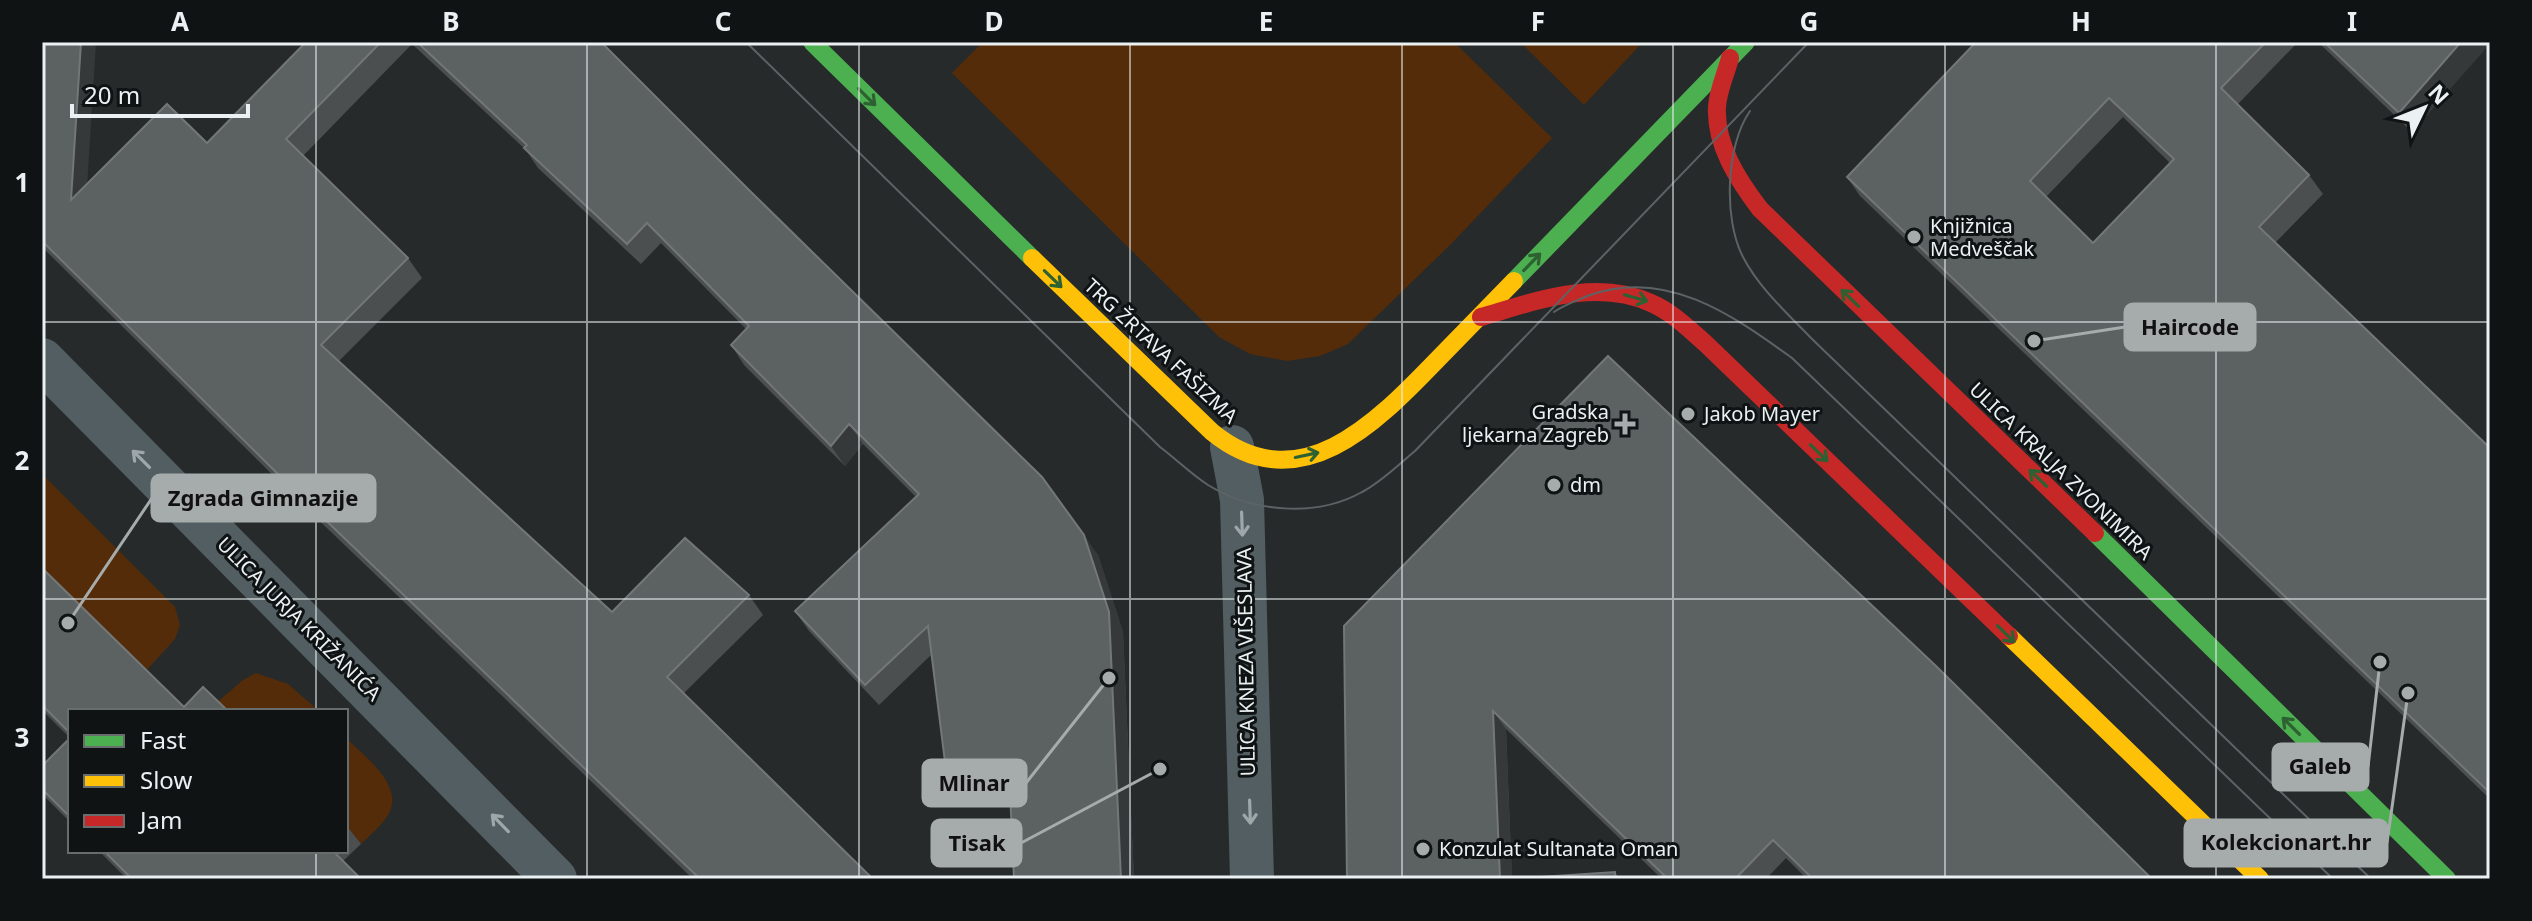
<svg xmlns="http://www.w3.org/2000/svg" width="2532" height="921" font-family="'Noto Sans',sans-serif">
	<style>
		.green { fill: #542c09 }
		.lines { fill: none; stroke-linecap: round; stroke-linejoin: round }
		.street { stroke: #525e61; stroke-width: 44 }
		.fast { stroke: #4caf50; stroke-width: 18 }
		.slow { stroke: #ffc107; stroke-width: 18 }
		.jam { stroke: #c62828; stroke-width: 18 }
		.tram { stroke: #5c6365; stroke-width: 2 }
		.wall { fill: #4b4f50; fill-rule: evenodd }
		.shaded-wall { fill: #35393a }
		.building { fill: #5c6162; stroke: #737778; stroke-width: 2; fill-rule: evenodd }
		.oneway { stroke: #2e6132 }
		.oneway2 { stroke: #9ea8aa }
		.grid { fill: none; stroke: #ebf1f2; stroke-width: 2; stroke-opacity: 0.55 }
		.poi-dot { fill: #a6abac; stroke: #0f1314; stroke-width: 3 }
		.labels { text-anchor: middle; stroke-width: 6; stroke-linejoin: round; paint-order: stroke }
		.poi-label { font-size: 20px; fill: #ebf1f2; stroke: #0f1314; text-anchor: start }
		.street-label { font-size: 20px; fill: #ebf1f2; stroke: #0f1314 }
		.leader { fill: none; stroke: #a6abac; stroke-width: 3 }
		.callout-dot { fill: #a6abac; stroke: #0f1314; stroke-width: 3 }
		.callout { fill: #a6abac; stroke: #a6abac; stroke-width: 3 }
		.callout-label { font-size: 22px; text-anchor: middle; font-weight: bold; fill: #111 }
		.neatline { fill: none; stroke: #ebf1f2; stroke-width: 3 }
		.grid-label { font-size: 26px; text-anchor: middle; font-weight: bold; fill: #ebf1f2 }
	</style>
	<rect width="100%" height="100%" fill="#262a2b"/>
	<path class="green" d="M983,42h471l98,96 -101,106 -103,100 -28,12 -33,5 -37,-7 -31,-17 -267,-264z
		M1520,42h123l-59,63z
		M42,474l133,133 5,18 -5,14 -31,34 -102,-100z
		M256,673l32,11 31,27h-97l-7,-7 28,-24z
		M346,738c17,17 56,45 44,73 -5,12 -20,24 -29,33l-15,-14z"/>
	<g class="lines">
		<path class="street" d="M42,360l513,519
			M1232,447l10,53 10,379"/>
		<path class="fast" d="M812,42l220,216
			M1514,281l232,-239
			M2095,533l352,346"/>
		<path class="slow" d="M1032,258l180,174c87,71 164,-9 224,-71 26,-27 52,-53 78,-80
			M2009,636l251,243"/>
		<path class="jam" d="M1730,58c-4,16 -12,32 -13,49 -2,38 21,73 43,102l335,324
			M1481,317c55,-16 115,-39 170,-14 21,9 38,26 55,41l303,292"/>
		<path class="tram" d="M746,42l414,405c16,12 31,27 48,38 44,27 108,33 154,7 19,-10 36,-27 53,-41l394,-409
			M1750,111c-24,34 -27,108 -7,146 16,31 44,56 68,81l560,541
			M1554,312c10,-7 22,-11 33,-16 78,-29 144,18 205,62l541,521"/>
	</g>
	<path class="wall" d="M42,42l45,142 120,-41 99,-101h295l497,513 25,77 11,247h-120l-4,-93 -50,4 -14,-20 -15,-115 -52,50 -70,-74 -14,-20 121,-114 -53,-53 -18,22 -101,-101 -13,-20 15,-16 -85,-86 -20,21 -103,-96 -12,-18 -114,-106 -109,112 105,102 14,20 -83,83 273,251 137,-17 14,20 -79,78 189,186h-180l-387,-371 -264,-261z
		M1976,42h322l-60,62 71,71 14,19 -48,49 215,205v351l-630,-603 -13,-19zM2123,117l47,46 -77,80 -47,-46z
		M2318,42h172l-78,90z
		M42,568l142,139 44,4h-158v27l-28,-28z
		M1344,626l808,253h-345l-21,-21 -20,21h-104l-156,-150 6,150 103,-7 5,7h-273z
		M70,738v84l-28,-28v-28z
		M346,825l15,19 -18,17 18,18h-234l-28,-28h247z"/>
	<path class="shaded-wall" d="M81,42h15l-11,178 -14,-20z
		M2461,42h29v2l-78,88 -13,-19z
		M849,424l14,20 -18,22 -14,-20z
		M1084,535l14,20 25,77 11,247h-13z
		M1493,711l13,18 6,150h-12z"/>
	<path class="building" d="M42,42h39l-10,158 96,-96 40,39 99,-101h75l-95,97 122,119 -87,87 291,267 73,-74 64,57 -82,82 206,202h-173l-408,-391 -250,-247z
		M417,42h184l148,148 293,287 42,58 25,77 12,267h-107l-4,-88 1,-26 -65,5 -18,-144 -63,59 -70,-74 124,-117 -70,-70 -18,22 -100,-101 18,-19 -102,-103 -20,21 -103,-96 3,-3z
		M1976,42h290l-45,46 88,87 -50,52 231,221v345l-643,-616zM2109,98l65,61 -81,84 -63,-62z
		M2324,42h137l-62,71z
		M1608,356l328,310 216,213h-339l-40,-39 -38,39h-67l-175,-168 7,168h-153l-3,-253z
		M42,568l142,139 19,-20 25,24h-158v22l-28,-28z
		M70,738v79l-28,-28v-23z
		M104,851h229l28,28h-229z
		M1615,872v7h-108z"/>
	<defs><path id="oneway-shaft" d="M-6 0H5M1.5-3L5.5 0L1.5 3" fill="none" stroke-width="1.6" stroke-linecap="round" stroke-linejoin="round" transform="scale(2)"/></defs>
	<g class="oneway">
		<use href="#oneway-shaft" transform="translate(867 97) rotate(45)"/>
		<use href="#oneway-shaft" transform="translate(1532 262) rotate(-46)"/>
		<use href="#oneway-shaft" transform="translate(1053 279) rotate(44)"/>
		<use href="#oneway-shaft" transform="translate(1636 298) rotate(16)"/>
		<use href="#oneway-shaft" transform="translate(1850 298) rotate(-136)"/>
		<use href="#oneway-shaft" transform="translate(1819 453) rotate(44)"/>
		<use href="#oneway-shaft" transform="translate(1307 455) rotate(-12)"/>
		<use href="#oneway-shaft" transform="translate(2038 478) rotate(-136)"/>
		<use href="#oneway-shaft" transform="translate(2006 634) rotate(44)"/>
		<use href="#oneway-shaft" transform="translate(2291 726) rotate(-135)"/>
	</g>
	<g class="oneway2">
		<use href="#oneway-shaft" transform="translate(141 459) rotate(-135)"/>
		<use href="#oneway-shaft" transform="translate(1242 524) rotate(88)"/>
		<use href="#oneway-shaft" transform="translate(1250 812) rotate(88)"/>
		<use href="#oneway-shaft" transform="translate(500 823) rotate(-134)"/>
	</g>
	<path class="grid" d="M316,42v669M587,42v837M859,42v837M1130,42v837M1402,42v837M1673,42v837M1945,42v837M2216,42v837M42,322h2448M42,599h2448M316,851v28"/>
	<g class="poi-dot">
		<circle cx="1914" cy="237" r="8"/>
		<circle cx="1688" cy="414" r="8"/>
		<path d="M1621 412h8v8h8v8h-8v8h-8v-8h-8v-8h8z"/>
		<circle cx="1554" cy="485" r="8"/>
		<circle cx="1423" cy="849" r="8"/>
	</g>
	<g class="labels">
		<g class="poi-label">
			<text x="1930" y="233">Knjižnica<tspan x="1930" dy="23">Medveščak</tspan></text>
			<text x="1609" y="419" text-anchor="end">Gradska<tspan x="1609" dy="23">ljekarna Zagreb</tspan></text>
			<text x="1704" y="421">Jakob Mayer</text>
			<text x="1570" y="492">dm</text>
			<text x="1439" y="856">Konzulat Sultanata Oman</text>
		</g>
		<g class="street-label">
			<text transform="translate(1161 351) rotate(43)" y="7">TRG ŽRTAVA FAŠIZMA</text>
			<text transform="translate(2061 471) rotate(44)" y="7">ULICA KRALJA ZVONIMIRA</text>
			<text transform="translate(299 619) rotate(45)" y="7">ULICA JURJA KRIŽANIĆA</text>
			<text transform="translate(1246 662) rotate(-91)" y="7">ULICA KNEZA VIŠESLAVA</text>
		</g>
	</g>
	<path class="leader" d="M2034 341L2125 327M68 623L152 498M2380 662L2368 767M1109 678L1026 783M2408 693L2387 843M1160 769L1021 843"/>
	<g class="callout-dot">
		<circle cx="2034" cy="341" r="8"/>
		<circle cx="68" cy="623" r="8"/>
		<circle cx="2380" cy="662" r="8"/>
		<circle cx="1109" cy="678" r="8"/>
		<circle cx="2408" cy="693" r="8"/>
		<circle cx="1160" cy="769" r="8"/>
	</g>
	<g class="callout">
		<rect x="2125" y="304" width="130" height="46" rx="8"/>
		<rect x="152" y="475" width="223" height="46" rx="8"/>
		<rect x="2273" y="744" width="95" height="46" rx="8"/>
		<rect x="923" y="760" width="103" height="46" rx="8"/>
		<rect x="2185" y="820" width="202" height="46" rx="8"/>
		<rect x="932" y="820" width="89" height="46" rx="8"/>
	</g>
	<g class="callout-label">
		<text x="2190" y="335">Haircode</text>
		<text x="263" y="506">Zgrada Gimnazije</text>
		<text x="2320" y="774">Galeb</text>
		<text x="974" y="791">Mlinar</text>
		<text x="2286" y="850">Kolekcionart.hr</text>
		<text x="977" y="851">Tisak</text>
	</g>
	<rect width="2532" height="921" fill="none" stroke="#0f1314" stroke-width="88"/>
	<rect x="68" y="709" width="280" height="144" fill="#0f1314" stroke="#676c6d" stroke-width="2"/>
	<rect x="84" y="735" width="40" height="12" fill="#4caf50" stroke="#676c6d" stroke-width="2"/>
	<text x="140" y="749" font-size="24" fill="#ebf1f2">Fast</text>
	<rect x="84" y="775" width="40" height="12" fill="#ffc107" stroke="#676c6d" stroke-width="2"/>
	<text x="140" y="789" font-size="24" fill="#ebf1f2">Slow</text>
	<rect x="84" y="815" width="40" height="12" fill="#c62828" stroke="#676c6d" stroke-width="2"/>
	<text x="140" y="829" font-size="24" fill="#ebf1f2">Jam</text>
	<g transform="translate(2424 108) rotate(47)" stroke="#0f1314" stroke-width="6" paint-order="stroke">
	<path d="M0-6L14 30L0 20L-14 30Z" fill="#ebf1f2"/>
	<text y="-12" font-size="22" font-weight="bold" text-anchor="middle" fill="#ebf1f2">N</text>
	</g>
	<path d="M72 104v12h176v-12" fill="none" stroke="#ebf1f2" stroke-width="4"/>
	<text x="84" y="104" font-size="24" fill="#ebf1f2" stroke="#0f1314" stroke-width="6" paint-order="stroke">20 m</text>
	<rect x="44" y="44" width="2444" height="833" class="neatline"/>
	<g class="grid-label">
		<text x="180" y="31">A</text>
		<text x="451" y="31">B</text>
		<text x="723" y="31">C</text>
		<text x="994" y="31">D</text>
		<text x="1266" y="31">E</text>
		<text x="1538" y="31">F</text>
		<text x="1809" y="31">G</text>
		<text x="2081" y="31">H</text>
		<text x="2352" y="31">I</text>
		<text x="22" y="192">1</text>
		<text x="22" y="470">2</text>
		<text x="22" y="747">3</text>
	</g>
</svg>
